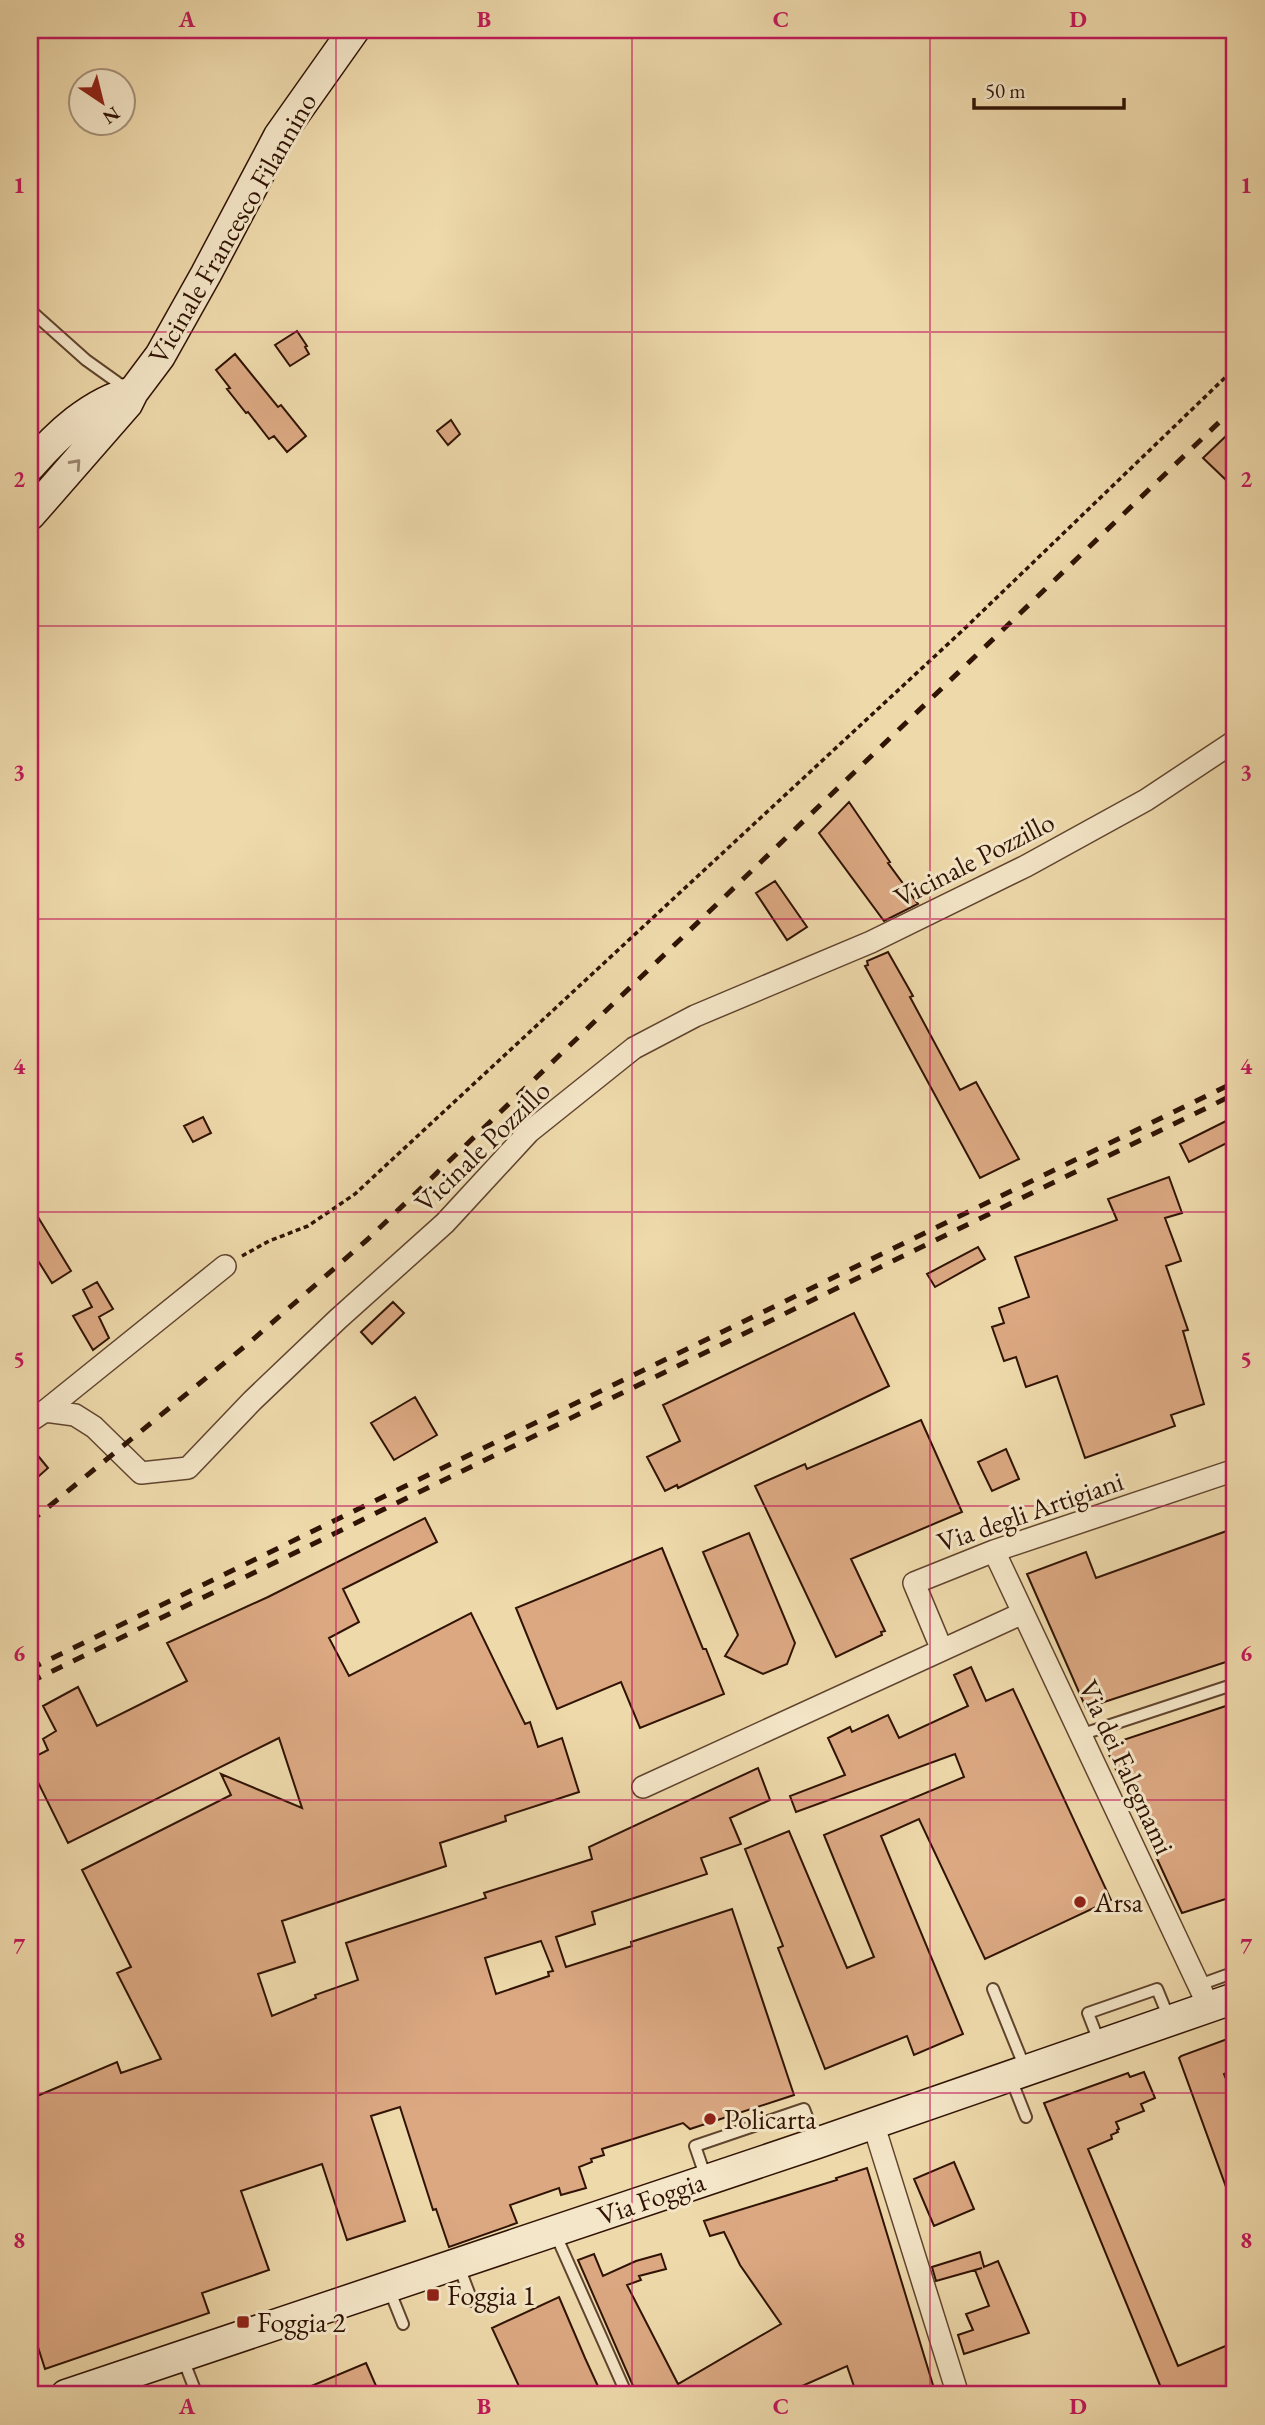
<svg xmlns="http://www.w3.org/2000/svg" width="1265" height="2425" font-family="'EB Garamond',serif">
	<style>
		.building { fill: #dba882; stroke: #301304; stroke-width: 2; fill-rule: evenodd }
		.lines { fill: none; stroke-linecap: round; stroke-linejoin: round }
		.lane-casing { stroke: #60442e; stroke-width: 14 }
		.street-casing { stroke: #60442e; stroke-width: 24 }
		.secondary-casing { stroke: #301304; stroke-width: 33 }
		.path { stroke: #301304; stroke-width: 3.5; stroke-dasharray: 5 3.5; stroke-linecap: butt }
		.lane { stroke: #f4e6c8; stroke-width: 10 }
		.street { stroke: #f4e6c8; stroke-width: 21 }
		.secondary { stroke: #f4e6c8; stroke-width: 30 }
		.rail { stroke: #301304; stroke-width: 5; stroke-dasharray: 12 12; stroke-linecap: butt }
		.oneway { stroke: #9c8770 }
		.grid { fill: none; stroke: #c2185b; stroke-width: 2; stroke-opacity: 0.55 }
		.poi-dot { fill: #8f2418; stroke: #f4e6c8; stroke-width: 2.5 }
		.labels { text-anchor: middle; stroke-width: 6; stroke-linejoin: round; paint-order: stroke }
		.street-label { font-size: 28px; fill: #301304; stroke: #f4e6c8 }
		.poi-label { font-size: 28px; fill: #301304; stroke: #f4e6c8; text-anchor: start }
		.neatline { fill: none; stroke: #c2185b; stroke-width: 2.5 }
		.grid-label { font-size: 23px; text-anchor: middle; font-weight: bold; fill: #c2185b }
	</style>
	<rect width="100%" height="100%" fill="#eed9ab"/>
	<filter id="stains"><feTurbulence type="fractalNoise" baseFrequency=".00286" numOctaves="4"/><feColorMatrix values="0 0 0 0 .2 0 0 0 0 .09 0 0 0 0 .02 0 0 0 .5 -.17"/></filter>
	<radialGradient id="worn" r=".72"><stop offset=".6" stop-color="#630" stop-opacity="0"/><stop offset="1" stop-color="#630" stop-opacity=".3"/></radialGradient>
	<path class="building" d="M297,331l10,15 -2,1 4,7 -19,12 -15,-21z
		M235,354l43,53 3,-2 25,31 -19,16 -13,-16 -5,3 -21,-27 -2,1 -19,-24 3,-1 -14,-18z
		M451,420l9,14 -12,11 -11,-14z
		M1226,436l9,10v23l-10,10 -22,-21z
		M849,802l41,60 -2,1 30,41 -34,17 -65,-88z
		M775,881l32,46 -20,13 -31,-47z
		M888,952l25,44 -3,1 50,93 16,-8 43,77 -39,19 -115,-212 3,-1 -1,-4z
		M203,1117l8,16 -18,9 -9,-16z
		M1235,1119v20l-46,23 -9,-18 48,-24z
		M1169,1177l13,36 -17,5 16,43 -15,5 22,64 -5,1 21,73 -33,11 4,11 -90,32 -28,-82 -31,11 -10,-30 -12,4 -12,-34 12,-4 -5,-15 30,-11 -14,-40 102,-37 -9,-21z
		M30,1204l41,67 -19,12 -22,-35z
		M978,1247l7,12 -50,28 -8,-13z
		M97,1282l16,27 -14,8 10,21 -16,12 -20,-34 19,-9 -9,-17z
		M393,1302l11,11 -32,31 -11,-12z
		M854,1313l35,73 -211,102 -1,-3 -12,6 -18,-34 33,-16 -17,-36z
		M415,1397l22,38 -43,25 -23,-37z
		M921,1420l41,92 -111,47 34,72 -4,1 1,3 -46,22 -81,-171 50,-22 2,5z
		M30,1446l18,22 -18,16z
		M1006,1449l13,30 -27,12 -14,-29z
		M425,1518l12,24 -94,47 16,33 -30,16 20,38 122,-63 54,111 5,-2 8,25 24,-9 17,54 -74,24 1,5 -66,22 6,23 -164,55 13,41 -37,12 14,42 44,-18 -1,-3 43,-15 -12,-37 140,-45 -2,-5 108,-34 -3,-12 169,-79 12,32 -40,18 11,26 -40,14 6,16 -115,38 3,12 -39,13 10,30 66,-21 -1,-4 101,-33 62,186 -104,34 -7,-6 -81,26 2,6 -13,4 1,3 -13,5 7,21 -25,7 -2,-7 -49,17 7,18 -68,24 -13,-38 -3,1 -33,-103 -29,9 34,105 -58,19 -25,-76 -81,27 28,79 -67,23 7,20 -164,56 -15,-47v-223l87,-37 4,11 40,-14 -44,-86 14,-6 -49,-97 149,-75 -10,-21 81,34 -23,-70 -211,105 -38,-77v-7l18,-9 -5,-11 13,-8 -13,-25 35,-19 19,39 90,-45 -20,-38 101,-46zM541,1941l12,30 -5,1 1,4 -53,18 -11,-36z
		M1235,1528v131l-149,49 -59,-134 59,-22 10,26z
		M749,1533l46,110 -8,21 -24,10 -38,-18 13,-21 -35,-83z
		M662,1548l41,101h3l18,45 -84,34 -19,-46 -64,27 -41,-101z
		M971,1667l15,34 27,-12 98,211 -126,59 -66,-140 -38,17 82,198 -49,21 -7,-19 -82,33 -47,-121 5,-2 -38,-97 44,-18 58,137 27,-11 -50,-122 140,-58 -9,-23 -159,58 -6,-16 55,-21 -17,-37 22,-11 2,5 36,-17 11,23 69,-32 -14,-31z
		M1235,1703v193l-53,17 -77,-167z
		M1230,2038l5,12v19l-11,5 11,27v25l-7,3 7,17v59l-2,1 -54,-148 2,-2z
		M1144,2072l11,26 -14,6 3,7 -28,11 3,7 -2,1 1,2 -7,3 1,4 -24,10 90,217 57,-24v53h-71l-120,-292 84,-30 2,4z
		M954,2162l20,47 -40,17 -20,-47z
		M867,2168l69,227h-44l-3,-8 -24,8h-8l-10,-29 -54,24 3,5h-159l-59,-135 16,-6 9,22 33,-15 25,-7 5,15 -27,7 2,4 -14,5 51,99 103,-60 -41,-59 -16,-33 -14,4 -6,-15 133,-41 -1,-2z
		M980,2252l4,15 14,-6 31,72 -65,21 -6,-19 15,-5 -7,-16 23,-8 -14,-36 7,-2 -46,13 -4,-14z
		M559,2297l26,61 17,37h-79l-31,-67z
		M366,2363l14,32h-90z"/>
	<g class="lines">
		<g class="lane-casing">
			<path id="lane" d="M30,310l56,50 42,30
				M1080,1735l155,-51
				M1199,1985l36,-13
				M993,1989l32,79
				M1100,2044l-12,-31 69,-24 12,29
				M1011,2079l15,38
				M706,2178l-11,-32 109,-37 12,31
				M555,2233l72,162
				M458,2264l14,37
				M389,2289l14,35
				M183,2359l14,36
				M205,2395l13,-3 15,3"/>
		</g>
		<g class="street-casing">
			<path id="street" d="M45,1411l30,4 19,12 47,46 47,-5 64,-67 86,-82 107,-96 84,-91 105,-84 61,-32 176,-74 155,-76 120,-66 89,-59
				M30,1421l15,-10 180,-145
				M994,1551l215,456
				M942,1650l-28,-67 80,-32 241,-81
				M643,1787l380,-174
				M873,2123l85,272"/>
		</g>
		<g class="secondary-casing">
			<path id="secondary" d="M30,466c27,-31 61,-64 103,-74
				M30,515l97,-111 6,-12 27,-36 46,-82 73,-138 75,-106
				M66,2395l751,-252 418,-145"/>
		</g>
		<path class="path" d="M242,1256l27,-15 39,-15 47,-32 607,-563 273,-263"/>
		<use href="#lane" class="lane"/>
		<use href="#street" class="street"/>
		<use href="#secondary" class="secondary"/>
		<path class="rail" d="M30,1522l220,-180 118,-103 867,-832
			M30,1669l1205,-587
			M30,1682l1205,-588"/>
	</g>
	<defs><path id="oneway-chevron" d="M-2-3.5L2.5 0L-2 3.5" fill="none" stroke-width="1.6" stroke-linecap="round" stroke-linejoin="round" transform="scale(1.75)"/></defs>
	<use class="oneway" href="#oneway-chevron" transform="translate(76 464) rotate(-48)"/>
	<path class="grid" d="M336,30v2365M632,30v2365M930,30v2365M30,332h1205M30,626h1205M30,919h1205M30,1212h1205M30,1506h1205M30,1800h1205M30,2093h1205"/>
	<g class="poi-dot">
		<circle cx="1080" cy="1902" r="7"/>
		<circle cx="710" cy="2119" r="7"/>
		<rect x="426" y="2288" width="14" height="14" rx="3.5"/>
		<rect x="236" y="2315" width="14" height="14" rx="3.5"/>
	</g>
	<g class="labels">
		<g class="street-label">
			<text transform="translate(232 228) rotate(-60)" y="10">Vicinale Francesco Filannino</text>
			<text transform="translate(974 859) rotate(-27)" y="10">Vicinale Pozzillo</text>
			<text transform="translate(482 1146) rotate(-44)" y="10">Vicinale Pozzillo</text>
			<text transform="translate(1030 1511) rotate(-19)" y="10">Via degli Artigiani</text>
			<text transform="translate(1127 1767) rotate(65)" y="10">Via dei Falegnami</text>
			<text transform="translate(651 2198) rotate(-19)" y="10">Via Foggia</text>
		</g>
		<g class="poi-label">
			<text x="1094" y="1912">Arsa</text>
			<text x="724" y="2129">Policarta</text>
			<text x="447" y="2305">Foggia 1</text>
			<text x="257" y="2332">Foggia 2</text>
		</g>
	</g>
	<rect width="1265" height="2425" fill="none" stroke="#eed9ab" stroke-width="77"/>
	<g transform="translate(102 102) rotate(145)"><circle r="33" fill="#f4e6c8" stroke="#a6927a" stroke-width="2"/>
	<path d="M0-5L12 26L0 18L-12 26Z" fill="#8f2418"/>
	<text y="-10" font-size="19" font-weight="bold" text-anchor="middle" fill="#301304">N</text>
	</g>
	<path d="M974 98v10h150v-10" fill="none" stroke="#301304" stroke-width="3.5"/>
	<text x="985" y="98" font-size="21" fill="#301304" stroke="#f4e6c8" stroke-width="5" paint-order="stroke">50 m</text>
	<rect x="38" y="38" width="1188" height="2348" class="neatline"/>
	<g class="grid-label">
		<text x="187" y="27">A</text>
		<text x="484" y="27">B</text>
		<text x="781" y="27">C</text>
		<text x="1078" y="27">D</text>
		<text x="19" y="193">1</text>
		<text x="1246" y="193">1</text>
		<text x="19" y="487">2</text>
		<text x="1246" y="487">2</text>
		<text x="19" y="780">3</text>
		<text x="1246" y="780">3</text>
		<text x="19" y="1074">4</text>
		<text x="1246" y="1074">4</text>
		<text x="19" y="1367">5</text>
		<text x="1246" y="1367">5</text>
		<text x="19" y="1661">6</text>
		<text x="1246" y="1661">6</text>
		<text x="19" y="1954">7</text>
		<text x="1246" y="1954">7</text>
		<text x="19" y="2248">8</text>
		<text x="1246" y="2248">8</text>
		<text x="187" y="2414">A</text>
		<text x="484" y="2414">B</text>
		<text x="781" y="2414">C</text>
		<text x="1078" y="2414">D</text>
	</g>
	<rect width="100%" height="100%" filter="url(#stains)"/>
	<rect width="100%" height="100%" fill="url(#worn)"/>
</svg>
